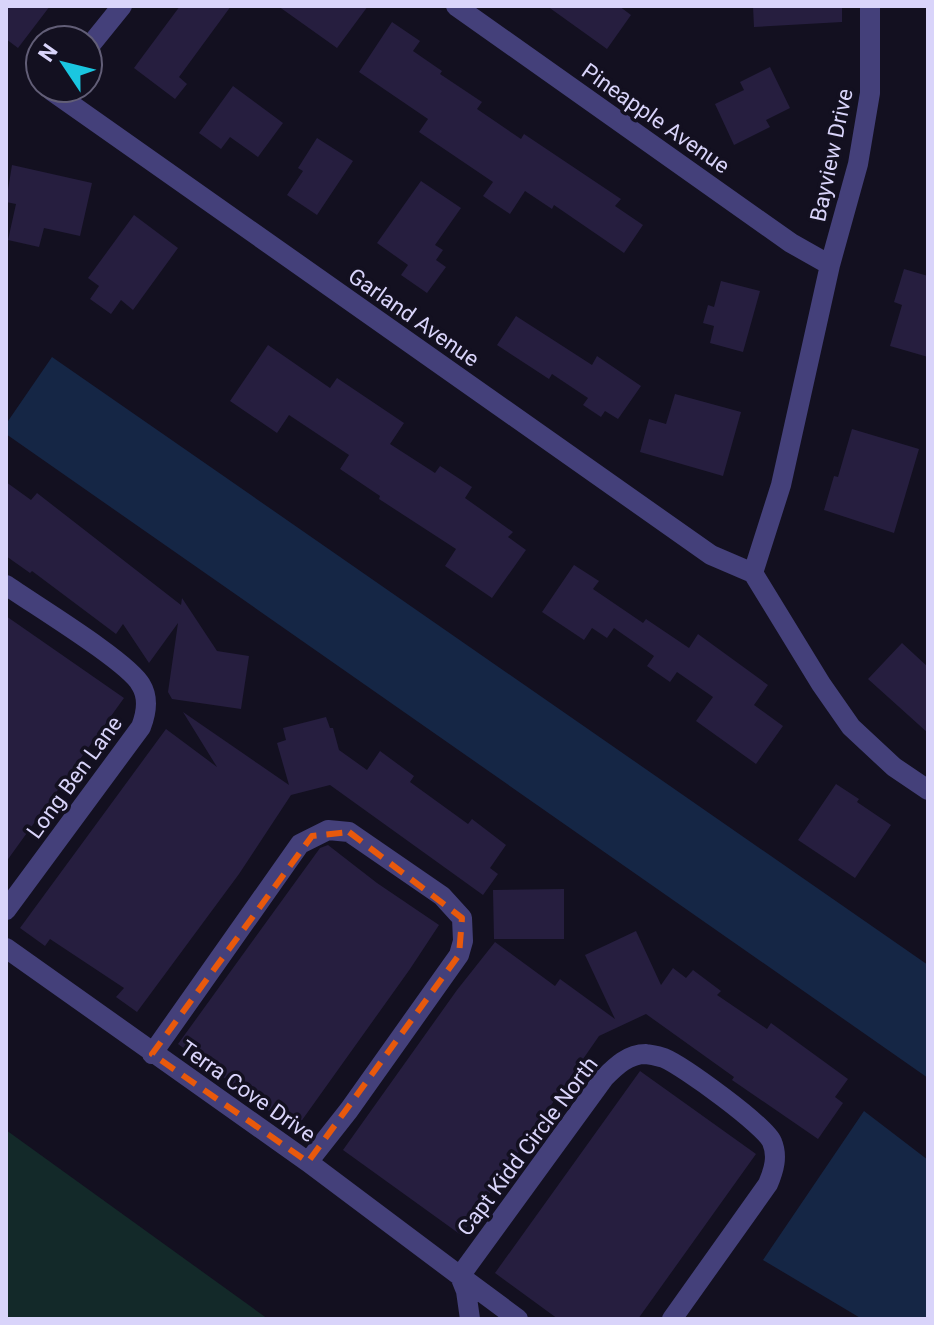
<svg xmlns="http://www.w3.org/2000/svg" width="934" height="1325" font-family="Roboto,sans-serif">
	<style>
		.green { fill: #132929 }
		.water { fill: #152645 }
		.building { fill: #261e3f }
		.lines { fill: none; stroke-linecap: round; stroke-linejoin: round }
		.street { stroke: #44407a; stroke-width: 20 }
		.marked { fill: none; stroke: #e8590c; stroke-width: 6; stroke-dasharray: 16 10; stroke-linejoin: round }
		.labels { text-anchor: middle; stroke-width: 7; stroke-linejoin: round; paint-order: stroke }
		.street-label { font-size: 22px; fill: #d9d4fa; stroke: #131020 }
	</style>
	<rect width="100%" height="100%" fill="#131020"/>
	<path class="green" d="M6,1130l262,189h-262z"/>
	<path class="water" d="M52,357l876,608v113l-922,-644v-10z
		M864,1111l64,49v159h-66l-99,-59z"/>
	<path class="building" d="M6,6h44l-32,42 -12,-9z
		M180,6h51l-52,71 8,7 -12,15 -41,-31z
		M278,6h90l-31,42z
		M547,6h72l12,9 -24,34z
		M753,6h89v16l-88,5z
		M392,22l28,19 -7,10 29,20 -2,3 42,28 -5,7 44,30 3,-5 97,65 -6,7 28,19 -19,28 -70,-48 -2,4 -27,-18 -15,23 -27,-18 10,-14 -74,-50 9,-13 -69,-47z
		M770,67l20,41 -24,12 4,7 -36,18 -19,-41 29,-14 -4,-8z
		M233,86l50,37 -25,34 -28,-20 -9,12 -22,-16z
		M317,138l36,23 -36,54 -30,-20 16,-24 -5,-3z
		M12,165l80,18 -12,53 -36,-8 -5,19 -31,-7 8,-36 -10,-2z
		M421,181l40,27 -26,37 8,5 -7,10 10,7 -19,26 -26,-18 7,-10 -31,-22z
		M134,215l44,33 -45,62 -12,-10 -10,14 -21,-15 9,-13 -11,-8z
		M904,269l24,7v81l-38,-11 12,-41 -8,-3z
		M721,281l39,10 -17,61 -33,-9 4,-17 -11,-3 5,-18 6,2z
		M516,316l76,49 5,-9 44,30 -23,33 -13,-8 -4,6 -18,-12 5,-7 -36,-24 -3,5 -52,-34z
		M268,345l62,43 7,-10 67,45 -14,21 45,29 5,-7 32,21 -7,11 48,34 -5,5 18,13 -34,48 -47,-32 11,-17 -77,-50 1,-3 -40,-27 9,-14 -60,-40 -12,18 -47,-32z
		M675,394l66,18 -18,64 -83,-24 9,-33 17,5z
		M852,429l67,20 -25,84 -70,-23 10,-34 4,1z
		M6,482l25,18 6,-7 144,112 1,-7 35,53 32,5 -8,53 -69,-10 -4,-7 10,-69 -29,40 -26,-39 -7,10 -84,-63 -2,2 -24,-17z
		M574,565l25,16 -6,8 50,34 3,-4 43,29 9,-14 70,51 -14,20 29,21 -27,38 -60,-43 17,-24 -36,-25 -7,10 -23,-16 7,-10 -40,-28 -7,10 -15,-10 -8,12 -42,-28z
		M6,616l118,82 -118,164z
		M902,643l26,24v66l-60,-54z
		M183,712l106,73 -12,-42 9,-3 -3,-12 43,-11 4,11h3l6,22 28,20 13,-19 34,25 -4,6 58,42 4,-5 34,26 -16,23 8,6 -15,21 -153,-110 -39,10 -52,79 -102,138 -21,-15 8,-9 -74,-49 -5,7 -25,-18 146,-199 51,38z
		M836,784l23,15 -2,3 34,23 -36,53 -57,-38z
		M328,845l49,38 62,42 -29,44 -115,161 -117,-86 142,-196z
		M564,889v50h-70l-1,-49z
		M636,931l25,54 12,-17 13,10 7,-8 28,21 -4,4 50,34 4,-6 77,56 -13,18 8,6 -25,36 -86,-59 2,-3 -88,-63 -47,22 -138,199 -118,-85 114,-160 38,-48 60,44 5,-7 55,40 -30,-64z
		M640,1071l116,83 -118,165h-80l-63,-46z"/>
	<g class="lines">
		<path class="street" d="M456,6l335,237 39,22
			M88,48l34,-42
			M55,88l-3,3 659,464 42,18 68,111 30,43 43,40 34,23
			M753,573l28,-88 49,-220 28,-101 12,-71v-87
			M6,585c27,19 123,77 135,100 8,13 5,29 0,42l-135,183
			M6,948l302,214 152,114 6,15 4,28
			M152,1054l148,-210 28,-14 21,2 93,64 20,22 1,23 -4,14 -110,155 -41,52
			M518,1319l-58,-43 144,-198c12,-12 24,-24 42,-24 6,1 13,2 18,4 19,8 102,68 108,84 6,14 2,28 -4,42l-96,135"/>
	</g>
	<path class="marked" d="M349,832l113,86 -3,37 -151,207 -156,-108 160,-218z"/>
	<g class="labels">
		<g class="street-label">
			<text transform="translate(656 118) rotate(35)" y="8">Pineapple Avenue</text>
			<text transform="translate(831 155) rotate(-78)" y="8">Bayview Drive</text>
			<text transform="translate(414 317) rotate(35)" y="8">Garland Avenue</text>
			<text transform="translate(74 777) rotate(-54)" y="8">Long Ben Lane</text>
			<text transform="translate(248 1091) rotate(35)" y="8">Terra Cove Drive</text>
			<text transform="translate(527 1146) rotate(-53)" y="8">Capt Kidd Circle North</text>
		</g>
	</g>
	<rect width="934" height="1325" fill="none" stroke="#d9d4fa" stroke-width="16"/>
	<g transform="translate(64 64) rotate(305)"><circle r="38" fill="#131020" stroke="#625e77" stroke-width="2"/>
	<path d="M0-6L14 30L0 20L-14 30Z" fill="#1ac6e0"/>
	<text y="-12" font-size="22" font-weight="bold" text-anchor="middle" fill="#d9d4fa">N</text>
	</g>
</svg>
